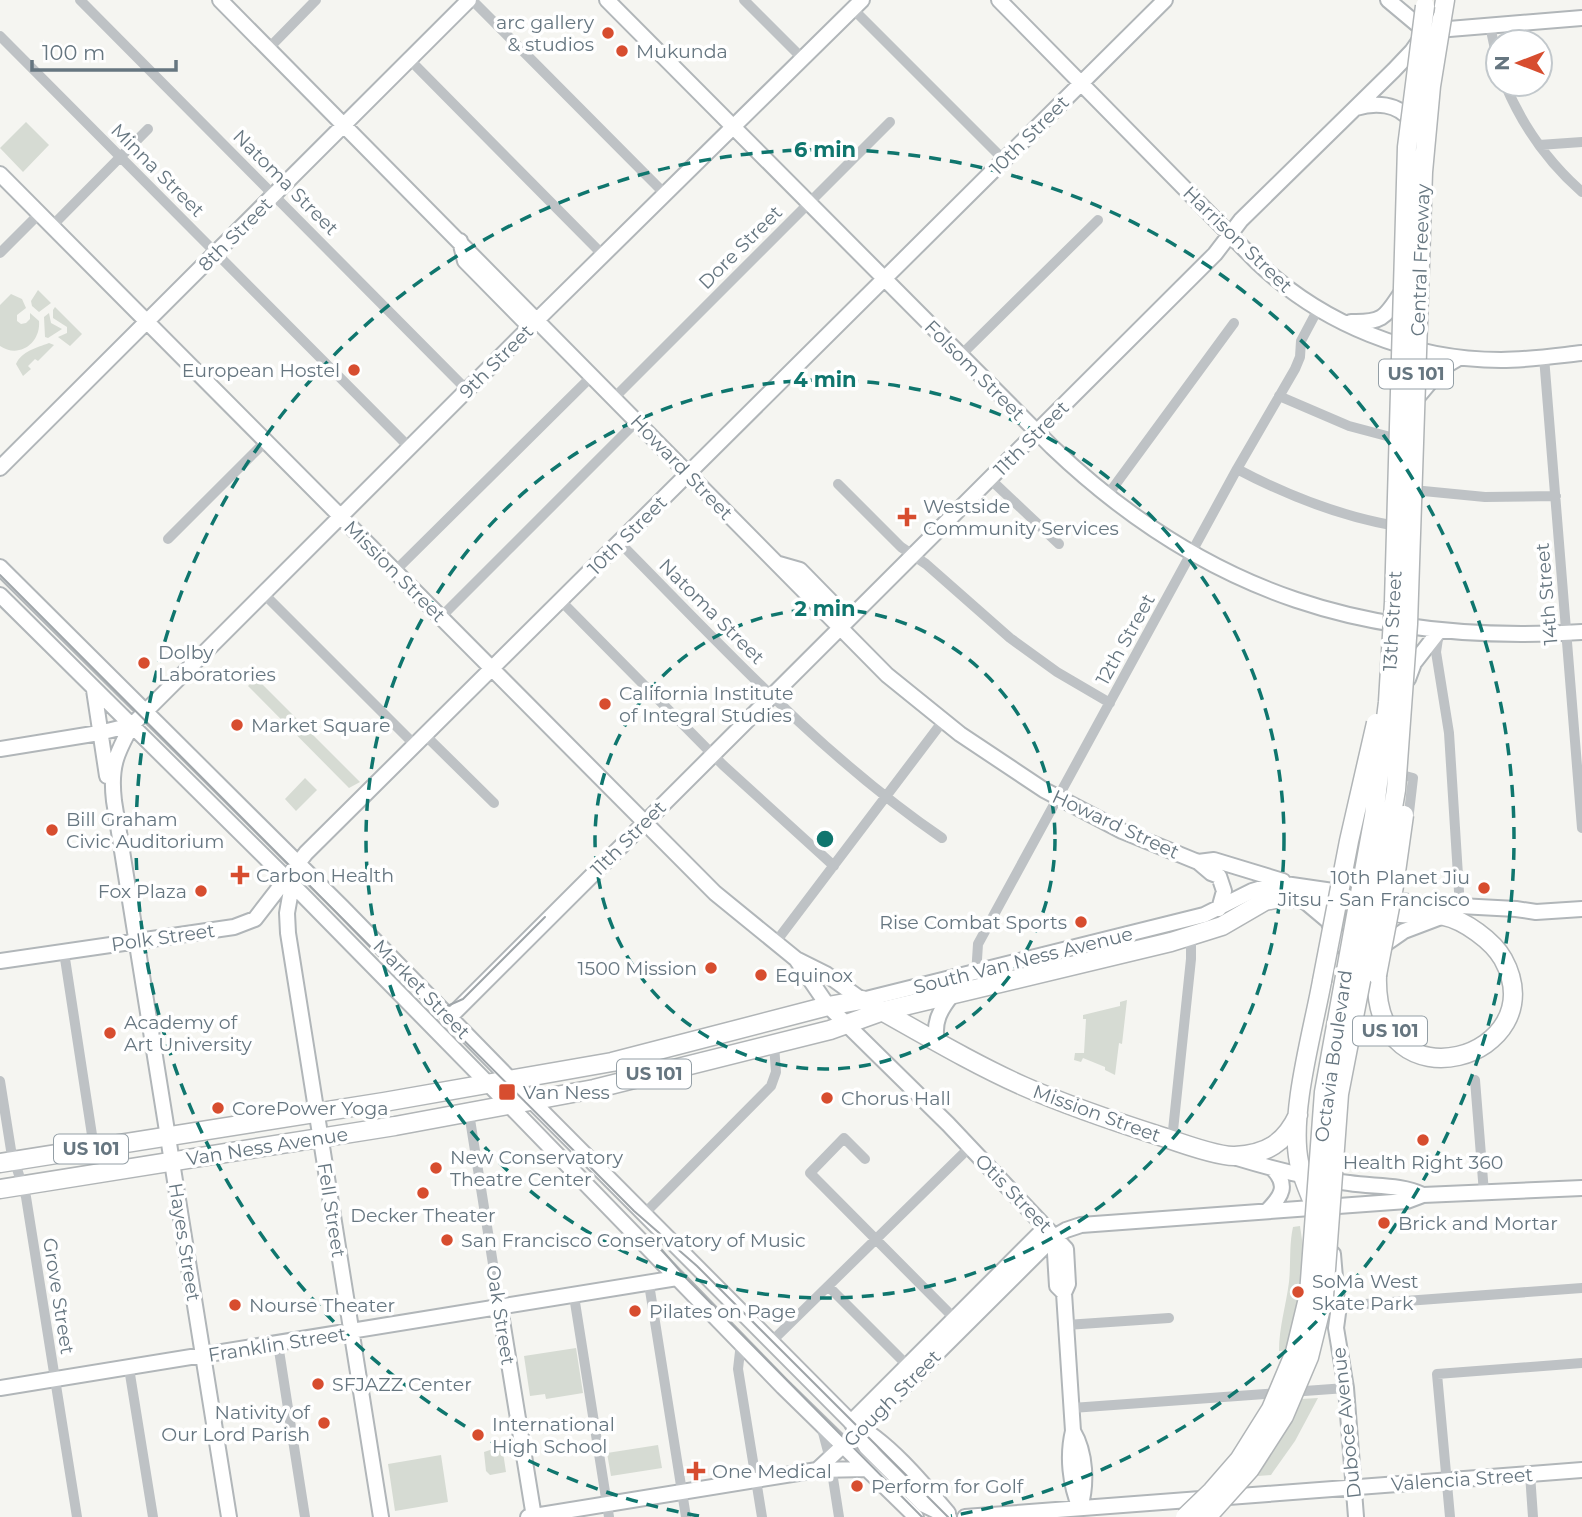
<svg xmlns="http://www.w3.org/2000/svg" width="1582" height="1517" font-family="Montserrat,sans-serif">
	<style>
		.green { fill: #d6dbd3 }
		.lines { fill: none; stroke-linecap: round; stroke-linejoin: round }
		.secondary-casing { stroke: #b1b6b9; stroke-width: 18 }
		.primary-casing { stroke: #b2b6b9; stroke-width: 18 }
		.highway-casing { stroke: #b1b5b7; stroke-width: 21 }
		.street { stroke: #bec2c5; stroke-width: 10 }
		.secondary { stroke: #fff; stroke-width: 14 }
		.primary { stroke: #fff; stroke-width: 14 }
		.highway { stroke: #fff; stroke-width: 18 }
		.tram { stroke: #a0a6aa; stroke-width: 2 }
		.highway-bridge-casing { stroke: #b1b5b7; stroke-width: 21; stroke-linecap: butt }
		.highway-bridge { stroke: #fff; stroke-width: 18 }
		.ring { fill: none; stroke: #0f766e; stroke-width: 3.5; stroke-dasharray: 12 9 }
		.poi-dot { fill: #d74d2f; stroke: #fff; stroke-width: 2.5 }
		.labels { text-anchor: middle; stroke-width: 7; stroke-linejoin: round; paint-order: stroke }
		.shield { fill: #fff; stroke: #949fa6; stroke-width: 2 }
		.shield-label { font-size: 18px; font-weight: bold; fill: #667680 }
		.poi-label { font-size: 19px; fill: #667680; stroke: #fff; text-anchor: start }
		.street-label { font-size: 19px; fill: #667680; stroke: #fff }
		.centre { fill: #0f766e; stroke: #fff; stroke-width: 3.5 }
		.ring-label { font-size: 21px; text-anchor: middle; font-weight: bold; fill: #0f766e; stroke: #fff; stroke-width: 7; stroke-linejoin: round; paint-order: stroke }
	</style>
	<rect width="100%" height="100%" fill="#f5f5f1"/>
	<path class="green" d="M26,122l23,23 -26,27 -23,-24z
		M38,290l13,13 -12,9 -7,-6 -1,-5z
		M11,294l11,5 4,9 -9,7v6l4,3 5,-1 4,-4v-6l9,8c2,22 -20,38 -39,25v-41z
		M55,307l27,27 -12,12 -12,-9 9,-4v-6l-14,-9v-8z
		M49,313l2,10 11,6 -14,9 -3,-1 -1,-20z
		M49,343l5,2 -16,16 -3,-2 -7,7 3,3 -8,7 -7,-12c6,-13 20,-16 33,-21z
		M256,678l104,104 -11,6 -101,-102z
		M305,778l12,12 -21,21 -11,-12z
		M1127,1000l-5,44 -3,-1 -4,32 -10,-5v-3l-22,-9 -2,4 -7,-2 1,-7h9l2,-34h-3v-4l37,-9v-4z
		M1300,1226l18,122 -39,3c0,-24 7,-45 10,-69 2,-19 0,-37 4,-55z
		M576,1348l7,45 -37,6 -1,-5 -15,2 -6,-40z
		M1318,1398l-23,43 -22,31 -2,3 -13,1 33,-55 10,-22z
		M658,1445l4,23 -51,8 -4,-23z
		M502,1446l4,26 -16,3 -4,-4 -2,-19z
		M441,1455l7,47 -53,9 -7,-47z"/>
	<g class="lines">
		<g class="secondary-casing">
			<path id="secondary" d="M220,0l667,675 73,59 84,56 78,41 76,31 13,11 8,3 5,15 -5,18
				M607,0l445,447c155,148 319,198 530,185
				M999,0l258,262c65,62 154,98 244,98 27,0 54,-4 81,-7
				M1388,0l37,31 157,-13
				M1356,108c19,-6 42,-5 55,13
				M0,174l715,719 81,66 30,15 36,26 342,-85 48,-24 26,-8 144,21 94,5 20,3 46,-3
				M460,241l5,20 65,66
				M1351,322c33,1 34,-5 52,-32
				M1416,399l26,-31 17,-10
				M0,468l469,-468
				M779,564l21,6 48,49
				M0,567l342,340 168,172
				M0,595l292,289 218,222
				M1408,679l6,-16 25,-32
				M94,690l13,86
				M0,749l99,-16 33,-8
				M1198,862l16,-2 69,21
				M293,879l-6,34 1,20 93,584
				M1302,899l25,21 20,31
				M1378,949l26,-18 37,-14
				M796,959l32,47 120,118 118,125 2,35 -4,9 9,138c-6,25 -3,53 7,77
				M0,961l234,-34 21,-8 51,-66 859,-853
				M450,1017l765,-763 26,-34 153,-150 18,-19 9,-13
				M937,1042c-4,-20 3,-32 15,-47
				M1237,1158c36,11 74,21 112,25 25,4 51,1 74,12
				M1267,1211c15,-15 22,-26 5,-43
				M1054,1237l3,49 7,7
				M1333,1254l5,59 -2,15 10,60 10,129
				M500,1308l34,209
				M0,1388l677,-110
				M851,1422l194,-194
				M1073,1431c13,22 14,53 7,77
				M229,1517l-115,-716c-4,-34 2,-47 18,-76l406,-406 324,-319
				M528,1517l289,-47 45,-42 192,-191 12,-7 15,-5 326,-24 16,-6 159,-7
				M965,1517l617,-47"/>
		</g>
		<g class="primary-casing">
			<path id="primary" d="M510,1079l341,343 15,25 58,58 25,12
				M510,1106l273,281 133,130
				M851,1422c36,18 71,60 97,91
				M817,1470l50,-1"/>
		</g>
		<g class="highway-casing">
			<path id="highway" d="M1442,18l3,-18
				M0,1163l384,-61 228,-40 216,-56 34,-6c53,29 105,61 161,86 45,20 93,36 140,51 17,6 56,20 72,19 32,-2 50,-13 63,-41
				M0,1189l395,-63 199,-37 236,-59 53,-19 288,-69 51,-16 43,-25 20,-4c39,4 77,12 116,16 14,1 29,0 43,3 20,4 49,25 59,43 54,98 -131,155 -126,16
				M1315,1207c-6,-15 -13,-30 -16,-45 -10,-48 14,-131 23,-181"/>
		</g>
		<path class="street" d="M80,0l387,390
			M472,0l193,194
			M744,0l59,59
			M853,9l151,151
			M1490,26l8,37
			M0,36l410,412
			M268,49l48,-49
			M409,59l194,196
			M1505,84c17,41 43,78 77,108
			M1539,145l43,-3
			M52,226l96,-97
			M0,253l39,-39
			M961,355l137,-135
			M1544,357l38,471
			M1279,396l70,30 49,13
			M615,397l275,-275
			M1237,469c51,27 102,47 159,57
			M990,479l69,65
			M838,484l63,63 25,17 84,74 47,34 53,31
			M1413,490l72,7 71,-1
			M1107,496l127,-173
			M168,539l98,-98
			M620,543c102,103 202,213 322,295
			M395,571l198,-196
			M264,594l152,152
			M561,601l162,164 111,101
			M441,617l197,-197
			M1439,632l-3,20 13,81 11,174
			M426,736l68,67
			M1398,774l15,4 -5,43
			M775,943l168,-222
			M64,952l30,196
			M976,975l2,-31 259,-475 58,-100 5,-12 1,-16 17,-32
			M1475,1080l9,113
			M0,1081l11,69 15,47 51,320
			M469,1113l31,195
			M1172,1140l19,-181v-23
			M865,1159l-21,-21 -34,35 145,146
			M643,1215l128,-129 5,-14 -2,-27
			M649,1284l37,233
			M829,1287l81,81
			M574,1296l35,221
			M1338,1306l244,-18
			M1066,1325l103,-7
			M771,1342l199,-195
			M741,1343l-3,26 24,148
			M278,1344l27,173
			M129,1368l24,149
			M1072,1408l274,-20
			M821,1425l9,34 9,58
			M1530,1474l3,43
			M1450,1517l-13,-143 145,-11"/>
		<use href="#secondary" class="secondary"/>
		<use href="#primary" class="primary"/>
		<use href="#highway" class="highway"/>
		<path class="tram" d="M0,575l634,636 63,55 251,251
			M428,1007h17l18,-8 82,-82
			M649,1235l38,44 235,238"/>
		<g class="highway-bridge-casing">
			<path id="highway-bridge" d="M1377,975l17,-89 10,-71
				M1322,981l27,-140 27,-118
				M1185,1517l27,-26 27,-31 32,-51 24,-57 14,-58 15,-202 50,-276 14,-114 6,-100 13,-455 18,-141
				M1207,1517l43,-48 34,-53 25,-59 15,-61 15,-202 41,-211 16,-93 12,-166 15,-452 8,-86 11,-68"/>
		</g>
		<use href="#highway-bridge" class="highway-bridge"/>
	</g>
	<g class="ring">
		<circle cx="825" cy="839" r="230"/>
		<circle cx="825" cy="839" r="459"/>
		<path d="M699 1516A689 689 0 1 1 951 1516"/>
	</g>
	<g class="poi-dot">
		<circle cx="608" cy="33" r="7"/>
		<circle cx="622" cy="51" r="7"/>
		<circle cx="354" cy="370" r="7"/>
		<path d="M903.5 506.5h7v7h7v7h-7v7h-7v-7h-7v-7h7z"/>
		<circle cx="144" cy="663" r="7"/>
		<circle cx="605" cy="704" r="7"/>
		<circle cx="237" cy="725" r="7"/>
		<circle cx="52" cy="830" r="7"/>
		<path d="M236.5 864.5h7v7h7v7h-7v7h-7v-7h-7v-7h7z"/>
		<circle cx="1484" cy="888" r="7"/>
		<circle cx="201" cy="891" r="7"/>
		<circle cx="1081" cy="922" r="7"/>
		<circle cx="711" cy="968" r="7"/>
		<circle cx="761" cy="975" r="7"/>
		<circle cx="110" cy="1033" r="7"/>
		<rect x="498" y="1083" width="18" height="18" rx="3.5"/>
		<circle cx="827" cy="1098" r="7"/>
		<circle cx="218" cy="1108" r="7"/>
		<circle cx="1423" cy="1140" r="7"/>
		<circle cx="436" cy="1168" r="7"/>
		<circle cx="423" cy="1193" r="7"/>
		<circle cx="1384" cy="1223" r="7"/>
		<circle cx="447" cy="1240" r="7"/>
		<circle cx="1298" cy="1292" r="7"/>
		<circle cx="235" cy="1305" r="7"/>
		<circle cx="635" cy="1311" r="7"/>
		<circle cx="318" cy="1384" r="7"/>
		<circle cx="324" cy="1423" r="7"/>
		<circle cx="478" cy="1435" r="7"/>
		<path d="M692.5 1460.5h7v7h7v7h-7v7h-7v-7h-7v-7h7z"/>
		<circle cx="857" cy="1486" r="7"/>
	</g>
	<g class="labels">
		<g class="shield">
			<rect x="1379" y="359.5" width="74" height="29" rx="5"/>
			<rect x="1353" y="1016.5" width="74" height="29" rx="5"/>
			<rect x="617" y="1059.5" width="74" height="29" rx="5"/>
			<rect x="54" y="1134.5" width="74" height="29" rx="5"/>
		</g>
		<g class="shield-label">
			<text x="1416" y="380">US 101</text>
			<text x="1390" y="1037">US 101</text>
			<text x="654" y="1080">US 101</text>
			<text x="91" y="1155">US 101</text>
		</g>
		<g class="poi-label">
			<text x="594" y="29" text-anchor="end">arc gallery<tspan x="594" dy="22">&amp; studios</tspan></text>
			<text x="636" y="58">Mukunda</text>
			<text x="340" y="377" text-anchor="end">European Hostel</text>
			<text x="923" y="513">Westside<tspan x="923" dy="22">Community Services</tspan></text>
			<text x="158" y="659">Dolby<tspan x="158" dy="22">Laboratories</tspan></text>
			<text x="619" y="700">California Institute<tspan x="619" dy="22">of Integral Studies</tspan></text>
			<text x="251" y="732">Market Square</text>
			<text x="66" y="826">Bill Graham<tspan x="66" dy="22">Civic Auditorium</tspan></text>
			<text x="256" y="882">Carbon Health</text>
			<text x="1470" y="884" text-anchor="end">10th Planet Jiu<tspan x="1470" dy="22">Jitsu - San Francisco</tspan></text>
			<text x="187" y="898" text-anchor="end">Fox Plaza</text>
			<text x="1067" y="929" text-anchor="end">Rise Combat Sports</text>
			<text x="697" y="975" text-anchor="end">1500 Mission</text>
			<text x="775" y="982">Equinox</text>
			<text x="124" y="1029">Academy of<tspan x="124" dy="22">Art University</tspan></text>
			<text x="523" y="1099">Van Ness</text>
			<text x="841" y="1105">Chorus Hall</text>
			<text x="232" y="1115">CorePower Yoga</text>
			<text x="450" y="1164">New Conservatory<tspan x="450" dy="22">Theatre Center</tspan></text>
			<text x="1423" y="1169" text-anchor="middle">Health Right 360</text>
			<text x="423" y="1222" text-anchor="middle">Decker Theater</text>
			<text x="1398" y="1230">Brick and Mortar</text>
			<text x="461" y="1247">San Francisco Conservatory of Music</text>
			<text x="1312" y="1288">SoMa West<tspan x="1312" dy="22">Skate Park</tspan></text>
			<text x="249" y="1312">Nourse Theater</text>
			<text x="649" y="1318">Pilates on Page</text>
			<text x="332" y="1391">SFJAZZ Center</text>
			<text x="310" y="1419" text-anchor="end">Nativity of<tspan x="310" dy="22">Our Lord Parish</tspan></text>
			<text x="492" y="1431">International<tspan x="492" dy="22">High School</tspan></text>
			<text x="712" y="1478">One Medical</text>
			<text x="871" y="1493">Perform for Golf</text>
		</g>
		<g class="street-label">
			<text transform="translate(1029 135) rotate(-45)" y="7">10th Street</text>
			<text transform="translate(158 170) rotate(45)" y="7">Minna Street</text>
			<text transform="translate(286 182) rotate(45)" y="7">Natoma Street</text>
			<text transform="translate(235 234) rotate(-45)" y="7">8th Street</text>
			<text transform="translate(1238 239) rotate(44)" y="7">Harrison Street</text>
			<text transform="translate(740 247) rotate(-45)" y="7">Dore Street</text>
			<text transform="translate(1420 260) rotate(-88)" y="7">Central Freeway</text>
			<text transform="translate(496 361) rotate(-45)" y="7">9th Street</text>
			<text transform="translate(975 370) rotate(45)" y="7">Folsom Street</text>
			<text transform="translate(1031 438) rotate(-45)" y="7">11th Street</text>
			<text transform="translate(682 467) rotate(46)" y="7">Howard Street</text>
			<text transform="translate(627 535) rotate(-45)" y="7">10th Street</text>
			<text transform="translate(395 571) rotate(45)" y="7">Mission Street</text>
			<text transform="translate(1546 594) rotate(-95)" y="7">14th Street</text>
			<text transform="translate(712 611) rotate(45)" y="7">Natoma Street</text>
			<text transform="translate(1392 621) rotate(-87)" y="7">13th Street</text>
			<text transform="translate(1125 639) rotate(-61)" y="7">12th Street</text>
			<text transform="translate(1116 824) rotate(25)" y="7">Howard Street</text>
			<text transform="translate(628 838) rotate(-45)" y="7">11th Street</text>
			<text transform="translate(163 937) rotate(-8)" y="7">Polk Street</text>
			<text transform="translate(1023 960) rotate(-14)" y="7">South Van Ness Avenue</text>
			<text transform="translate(422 989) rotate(46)" y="7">Market Street</text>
			<text transform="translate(1333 1056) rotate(-82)" y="7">Octavia Boulevard</text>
			<text transform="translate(1097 1113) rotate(20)" y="7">Mission Street</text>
			<text transform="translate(267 1146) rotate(-9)" y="7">Van Ness Avenue</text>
			<text transform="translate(1014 1193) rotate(46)" y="7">Otis Street</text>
			<text transform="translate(332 1210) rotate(81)" y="7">Fell Street</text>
			<text transform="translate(185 1242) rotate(81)" y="7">Hayes Street</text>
			<text transform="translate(59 1296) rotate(81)" y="7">Grove Street</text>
			<text transform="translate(501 1315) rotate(81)" y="7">Oak Street</text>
			<text transform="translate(277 1344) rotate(-9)" y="7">Franklin Street</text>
			<text transform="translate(892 1398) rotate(-45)" y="7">Gough Street</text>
			<text transform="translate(1346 1423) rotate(-96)" y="7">Duboce Avenue</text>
			<text transform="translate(1462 1479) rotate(-4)" y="7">Valencia Street</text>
		</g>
	</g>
	<circle cx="825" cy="839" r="10" class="centre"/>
	<g class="ring-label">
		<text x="825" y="157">6 min</text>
		<text x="825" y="387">4 min</text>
		<text x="825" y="616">2 min</text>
	</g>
	<g transform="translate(1519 63) rotate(270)"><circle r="33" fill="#ffffff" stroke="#c2c8cc" stroke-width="2"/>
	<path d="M0-5L12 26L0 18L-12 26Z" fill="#d74d2f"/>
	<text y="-10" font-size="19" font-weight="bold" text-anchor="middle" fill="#667680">N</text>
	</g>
	<path d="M32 60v10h144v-10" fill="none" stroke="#667680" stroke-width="3.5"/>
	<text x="42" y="60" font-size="21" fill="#667680" stroke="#ffffff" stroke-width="5" paint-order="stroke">100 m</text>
</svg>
